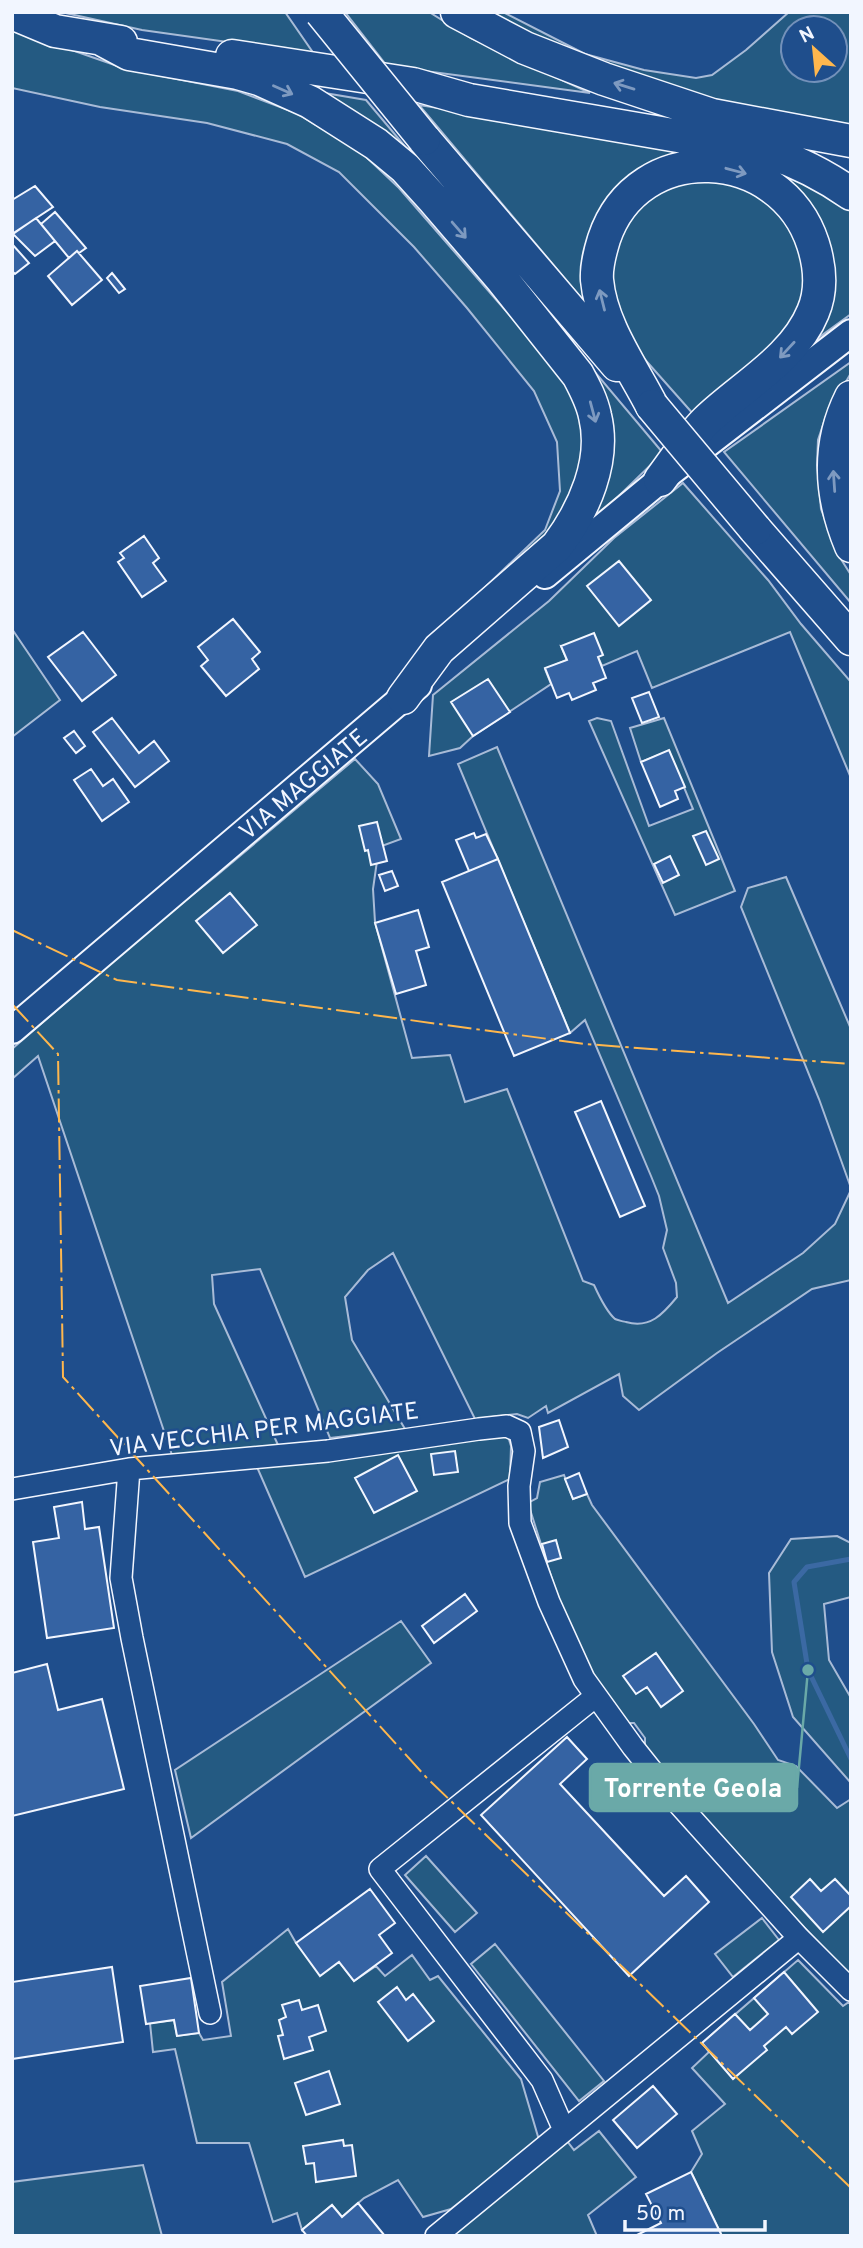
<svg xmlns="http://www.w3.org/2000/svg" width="863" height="2248" font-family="Overpass,sans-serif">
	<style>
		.green { fill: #245a82; stroke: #a8bbd7; stroke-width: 2; fill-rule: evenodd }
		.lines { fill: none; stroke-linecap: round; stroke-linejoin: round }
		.stream { stroke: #3b69a3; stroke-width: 5 }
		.building { fill: #3563a3; stroke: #f2f6ff; stroke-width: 2 }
		.minor-casing { stroke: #f2f6ff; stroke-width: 24 }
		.major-casing { stroke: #f2f6ff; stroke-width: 30 }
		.highway-casing { stroke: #f2f6ff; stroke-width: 35 }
		.minor { stroke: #1f4e8c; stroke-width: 21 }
		.major { stroke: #1f4e8c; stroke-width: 26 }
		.highway { stroke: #1f4e8c; stroke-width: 32 }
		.highway-bridge-casing { stroke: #f2f6ff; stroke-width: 35; stroke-linecap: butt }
		.highway-bridge { stroke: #1f4e8c; stroke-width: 32 }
		.power { stroke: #ffb74d; stroke-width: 2; stroke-dasharray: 24 5 3.5 5; stroke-linecap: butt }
		.oneway { stroke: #7e9ac0 }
		.labels { text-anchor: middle; stroke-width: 5; stroke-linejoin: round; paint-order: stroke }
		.street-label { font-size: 24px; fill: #f2f6ff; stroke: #1f4e8c }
		.leader { fill: none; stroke: #6aa9a8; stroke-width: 2.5 }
		.callout-dot { fill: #6aa9a8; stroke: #1f4e8c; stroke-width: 2.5 }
		.callout { fill: #6aa9a8; stroke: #6aa9a8; stroke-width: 2.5 }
		.callout-label { font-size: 26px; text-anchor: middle; font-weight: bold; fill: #fff }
	</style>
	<rect width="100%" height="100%" fill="#1f4e8c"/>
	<path class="green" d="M61,12h224l29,42 -172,-24z
		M345,12h84l42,26 119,55 -203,-27z
		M469,12h34l82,42 59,16 52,8 16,-3 34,-25 43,-38h62v117l-149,-24zM793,28h42v42h-42z
		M12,27l31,13 83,29 112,22 58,22 66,40 37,35 159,183 21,34 7,39 -6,41 -40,61 -84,69 89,-85 15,-39 -3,-49 -23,-51 -67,-83 -53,-61 -75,-75 -52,-28 -80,-21 -107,-16 -88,-19z
		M289,87l77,13 297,353 -70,68 -5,-6 19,-72 -157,-229z
		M419,105l311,49 52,14 61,34 8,8v104l-55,40 33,-72 -82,-117 -113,18 -41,129z
		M726,178l55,30 20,32 6,49 -16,41 -96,86 -70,-79 -17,-75 19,-45 42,-34z
		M851,362v11l-25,43 -8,24 -1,25 4,44 18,47 12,19v28l-127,-151z
		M683,483l85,97 33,44 50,58v96l-61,-146 -138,56 -15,-37 -35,15 -4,-9 -37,-11 6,14 -22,9 6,15 -78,52 -13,12 -31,8 4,-61 116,-94 65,-63z
		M12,629l48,71 -48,37z
		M597,718l14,3 38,105 44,-17 -24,-58 -28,11 -11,-34 34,-10 71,173 -60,24 -86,-194z
		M497,747l231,556 75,-50 32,-29 16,-34v90l-39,9 -95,64 -78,57 -16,-14 -4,-22 -71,39 -2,-7 -18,12 -11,-4 -42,5 -82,-166 -25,17 -23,27 7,43 53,89 -75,9 -70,-169 -48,6 2,29 64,141 -106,10 -134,-399 -26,23v-30l150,-130 54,-43 139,-117 23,25 23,55 -22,8 -6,42 2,33 37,136 38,-3 15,47 42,-13 76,192 11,4c5,11 12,26 21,34 2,1 10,3 11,3 24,7 37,-8 51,-25l-1,-14 -13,-35 4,-18 -8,-34 -8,-20 -66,-156 -15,13 -112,-269z
		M786,877l65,152v159l-32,-89 -78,-192 7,-19z
		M508,1436l3,10 -1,33 -205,98 -48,-110z
		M564,1475l9,24 14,-5 5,11 162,219 24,36 18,6 41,42 14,-9v177l-123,-128 -83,-102v-8l-11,-15h-10l-36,-53 -26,-59 -34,-108 9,-5 3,-16z
		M837,1536l14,7v54l-27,7 5,56 22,38v85l-58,-66 -21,-65 -3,-79 22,-34z
		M401,1621l30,42 -240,175 -16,-68z
		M426,1856l51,57 -22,19 -50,-57z
		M762,1918l17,22 -46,37 -18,-23z
		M288,1929l8,14 43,19 15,19 22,-15 9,10 27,-21 18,25 8,-4 83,103 18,61 -88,69 -28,8 -25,-37 -34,18 -22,19 -10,-12 -30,25 -5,-17 -24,9 -24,-79h-52l-22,-94 -22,3 -3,-29 24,-3 3,16 22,-3 4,7 28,-4 -9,-54z
		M495,1944l109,137 -25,20 -108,-137z
		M798,1960l45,46 6,-4 2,3v231h-129l-31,-64 11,-18 -10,-23 33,-27 -33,-36 17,-16 -7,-9z
		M599,2131l37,46 -48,38 9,21h-145l115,-95 7,9z
		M143,2165l19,71h-150v-54z"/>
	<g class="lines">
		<path class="stream" d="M851,1559l-44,8 -13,15 14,88 43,89"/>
	</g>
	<path class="building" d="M35,186l18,21 -41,27v-34z
		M55,212l31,36 -7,5 -2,-2 -8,7 -28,-34z
		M36,218l19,23 -20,15 -22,-22z
		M12,244l17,19 -14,11 -3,-3z
		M77,251l25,29 -30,25 -24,-29z
		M112,273l13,16 -6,4 -12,-15z
		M144,536l15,22 -6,5 13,18 -24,16 -24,-35 6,-4 -4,-5z
		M619,561l32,39 -32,26 -32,-40z
		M233,619l27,33 -8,7 7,10 -33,27 -25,-30 7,-6 -10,-13z
		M83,632l33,43 -34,26 -34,-44z
		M594,633l9,22 -5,2 8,21 -13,5 3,7 -24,10 -3,-7 -12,5 -12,-30 22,-8 -6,-14z
		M488,679l22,33 -37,24 -22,-34z
		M649,692l10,25 -17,6 -10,-25z
		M112,718l27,35 15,-12 15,20 -34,26 -42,-55z
		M74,731l11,15 -9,7 -12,-15z
		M669,750l16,37 -10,4 3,8 -18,8 -19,-45z
		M91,769l12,17 10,-7 16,23 -27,19 -28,-41z
		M377,822l10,39 -16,4 -3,-15 -3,1 -6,-25z
		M706,831l13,28 -13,6 -13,-29z
		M474,833l2,5 10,-4 12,25 -29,12 -13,-31z
		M670,856l9,19 -16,8 -9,-19z
		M498,859l72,174 -56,23 -72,-174z
		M392,871l6,15 -13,5 -6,-16z
		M230,893l27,32 -34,28 -27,-32z
		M418,910l11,37 -13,4 10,34 -30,9 -21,-71z
		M601,1101l44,105 -25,11 -45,-105z
		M559,1420l9,27 -25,11 -4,-31z
		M455,1451l3,21 -24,3 -3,-21z
		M398,1455l19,36 -43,22 -19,-35z
		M579,1473l8,21 -14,5 -8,-20z
		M82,1502l3,27 14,-2 15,101 -67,10 -14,-96 26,-4 -5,-31z
		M556,1540l5,18 -14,4 -5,-18z
		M465,1594l12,17 -43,32 -12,-17z
		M656,1653l27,38 -22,16 -14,-20 -11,7 -13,-18z
		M47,1664l11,46 44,-11 22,90 -112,27v-143z
		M567,1737l20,22 -27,25 104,112 22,-20 23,26 -80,74 -148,-161z
		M810,1879l11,12 14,-12 16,17v10l-28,26 -32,-35z
		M370,1889l25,34 -16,12 13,18 -38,28 -15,-19 -19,14 -24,-33z
		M112,1967l11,75 -111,17v-77z
		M784,1972l34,40 -26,22 -6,-7 -22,19 3,4 -34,29 -31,-36 33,-29 15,16 18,-16 -14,-16z
		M191,1978l8,55 -22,3 -3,-16 -28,4 -6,-38z
		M397,1987l9,13 7,-6 21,27 -26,20 -30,-39z
		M299,2000l3,10 16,-5 8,26 -17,6 4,13 -29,9 -6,-23 5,-1 -4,-15 7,-3 -4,-12z
		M329,2071l11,33 -34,11 -11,-32z
		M653,2086l24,28 -40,34 -24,-28z
		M343,2140l1,6 8,-1 4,31 -40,6 -2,-19 -8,1 -3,-18z
		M691,2172l31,64h-87l26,-13 -15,-29z
		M358,2203l27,33h-78l-5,-6 30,-25 10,12z"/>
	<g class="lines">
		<g class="minor-casing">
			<path id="minor" d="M129,1469l-8,109 11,60 78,375
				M12,1489l117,-20 199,-18 151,-22 28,-3 13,6 4,19 -5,35 1,37 29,79 35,77 49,68 43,54 123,137 52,52
				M564,2130l-22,-50 -162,-211 216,-173
				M436,2236l363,-298"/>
		</g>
		<g class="major-casing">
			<path id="major" d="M545,575l115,-95 191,-147
				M12,1030l406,-345"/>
		</g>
		<g class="highway-casing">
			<path id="highway" d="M457,12l68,36 79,31 108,36 139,26
				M12,13l43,18 66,11
				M101,39l28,15 109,19 21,6 51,23 66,42 29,24 29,32 67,78 77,97c7,13 14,26 17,41 11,45 -11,94 -38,130l-118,103 -36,49
				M232,56l181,28 56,16 296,51c31,10 59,24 86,43
				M424,139l193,226
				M851,397c-25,50 -21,99 0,149
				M652,406c-20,-39 -51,-81 -55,-126 -1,-14 3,-28 7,-41 34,-102 177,-94 209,5 7,22 9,47 0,68 -19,47 -72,75 -107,109 -17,17 -31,39 -46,59
				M755,529l96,110"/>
		</g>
		<use href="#minor" class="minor"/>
		<use href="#major" class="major"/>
		<use href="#highway" class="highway"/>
		<g class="highway-bridge-casing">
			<path id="highway-bridge" d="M321,12l103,127
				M652,406l103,123"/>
		</g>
		<use href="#highway-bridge" class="highway-bridge"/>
		<path class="power" d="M12,930l105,50 468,64 266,20
			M12,1004l46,50 5,323 363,400 425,411"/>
	</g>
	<defs><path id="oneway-shaft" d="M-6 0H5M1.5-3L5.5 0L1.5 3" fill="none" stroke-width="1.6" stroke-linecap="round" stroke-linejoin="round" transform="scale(1.75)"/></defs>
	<g class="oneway">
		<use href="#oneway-shaft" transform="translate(624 86) rotate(-163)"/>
		<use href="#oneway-shaft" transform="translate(283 90) rotate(24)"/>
		<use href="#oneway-shaft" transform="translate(736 171) rotate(15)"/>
		<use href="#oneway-shaft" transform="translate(459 230) rotate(49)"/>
		<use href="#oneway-shaft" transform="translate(602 300) rotate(-104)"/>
		<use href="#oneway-shaft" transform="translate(787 350) rotate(133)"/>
		<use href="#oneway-shaft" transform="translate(593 412) rotate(75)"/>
		<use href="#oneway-shaft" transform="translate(834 481) rotate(-94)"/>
	</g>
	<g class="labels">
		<g class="street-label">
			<text transform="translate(303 784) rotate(-40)" y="8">VIA MAGGIATE</text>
			<text transform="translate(264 1429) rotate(-7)" y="8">VIA VECCHIA PER MAGGIATE</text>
		</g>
	</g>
	<path class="leader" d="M808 1670L797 1788"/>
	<circle class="callout-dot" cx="808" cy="1670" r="7"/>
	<rect class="callout" x="590" y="1764" width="207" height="47" rx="7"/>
	<g class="callout-label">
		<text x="693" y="1797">Torrente Geola</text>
	</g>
	<rect width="863" height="2248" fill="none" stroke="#f2f6ff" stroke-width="28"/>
	<g transform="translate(814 49) rotate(333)"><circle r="33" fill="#1f4e8c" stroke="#7391ba" stroke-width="2"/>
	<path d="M0-5L12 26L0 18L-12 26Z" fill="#ffb74d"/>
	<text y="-10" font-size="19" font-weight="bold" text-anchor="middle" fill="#f2f6ff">N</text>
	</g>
	<path d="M625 2220v10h140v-10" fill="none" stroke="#f2f6ff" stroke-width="3.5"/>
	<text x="636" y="2220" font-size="21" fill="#f2f6ff" stroke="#1f4e8c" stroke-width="5" paint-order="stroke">50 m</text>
</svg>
